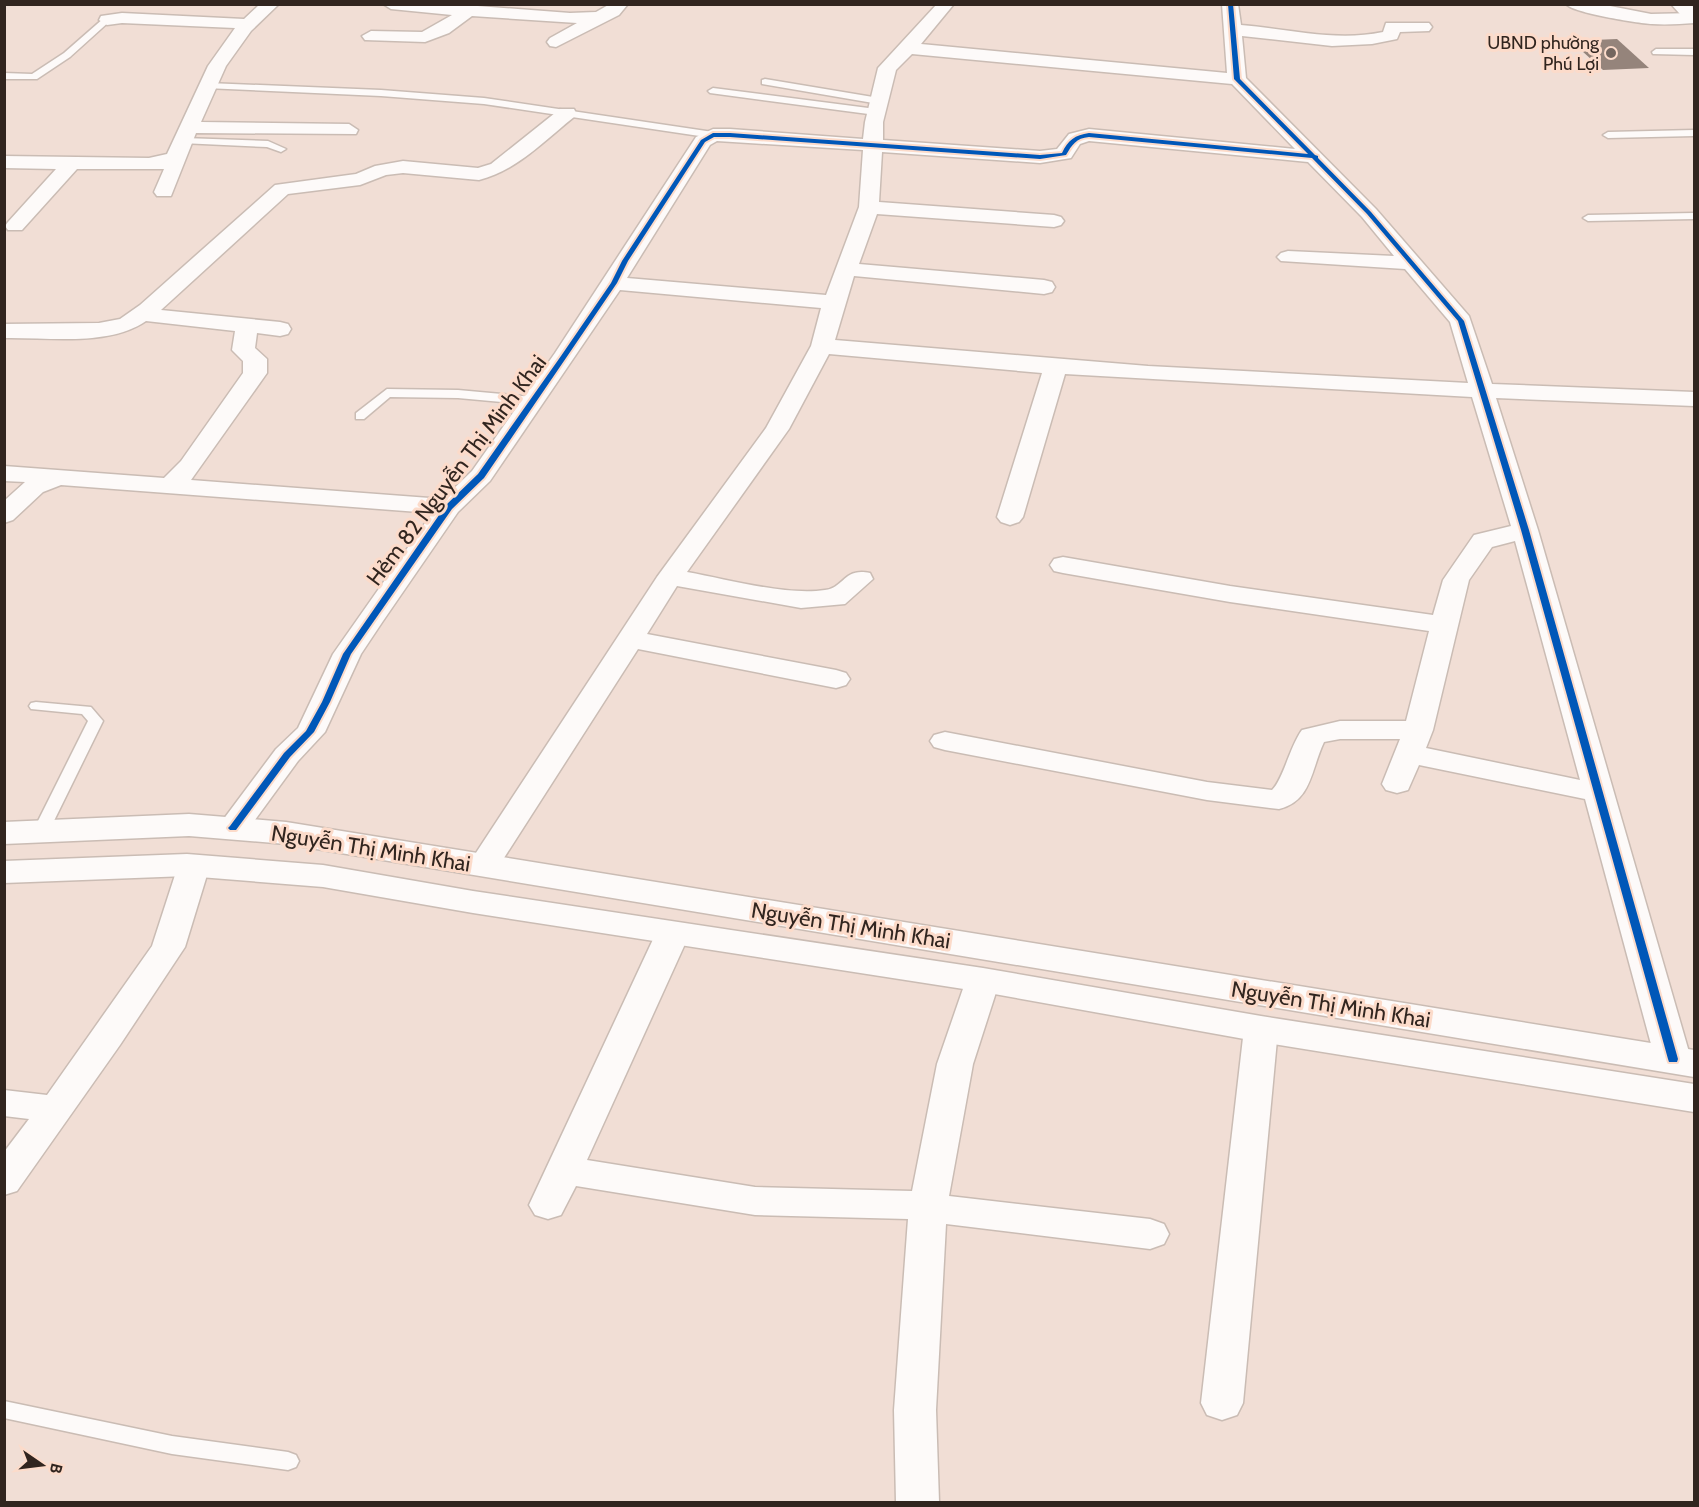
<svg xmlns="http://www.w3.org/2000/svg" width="1699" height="1507" font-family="Cabin,sans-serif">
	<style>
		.building { fill: #95847b }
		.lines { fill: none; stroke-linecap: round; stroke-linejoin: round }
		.service-casing { stroke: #cabcb4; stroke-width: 3 }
		.minor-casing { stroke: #cabcb4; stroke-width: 3 }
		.secondary-casing { stroke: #cabcb4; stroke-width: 3 }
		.service { fill: #fdfaf9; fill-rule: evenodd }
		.minor { fill: #fdfaf9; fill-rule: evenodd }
		.secondary { fill: #fdfaf9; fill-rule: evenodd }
		.cycleway-casing { stroke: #fcdbca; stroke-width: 4 }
		.cycleway { fill: #0057b8; fill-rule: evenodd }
		.poi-dot { fill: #74665f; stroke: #fcdbca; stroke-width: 2 }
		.labels { text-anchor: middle; stroke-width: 6; stroke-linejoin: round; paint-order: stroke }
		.far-poi-label { font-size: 18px; fill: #31251f; stroke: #fcdbca; text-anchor: end }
		.street-label { font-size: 22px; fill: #31251f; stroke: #fcdbca }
	</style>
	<rect width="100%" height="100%" fill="#f1ded5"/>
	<path class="building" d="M1617,39l32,29 -46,2 -32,-29z"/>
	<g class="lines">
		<g class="service-casing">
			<path id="service" d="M104,18l7,2 -41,37 -33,22h-33v-6l28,1 32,-21z
				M1656,49h38v6l-41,-1 -1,-2z
				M765,79l114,19 5,3 -5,3 -117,-20v-4z
				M208,83l173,7 103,8 229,34 5,3 -5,3 -229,-34 -103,-8 -176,-8v-4z
				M713,88l163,21 5,3 -5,3 -166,-22 -2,-2z
				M1694,130v6l-86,2 -5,-3 5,-3z
				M184,138l84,3 18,8 -5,3 -14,-5 -86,-4 -2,-2z
				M1694,213v6l-106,2 -5,-3 5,-3z
				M387,389l71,1 75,7 6,4 -6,4 -75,-7 -68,-1 -26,22h-8v-6z
				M36,702l55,5 12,14 -54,110 -8,5 -8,-5 55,-110 -6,-7 -51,-5 -2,-3 2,-3z
				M4,1401l168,35 116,16 8,3 3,6 -3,6 -8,3 -116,-16 -168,-36z"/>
		</g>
		<g class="minor-casing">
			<path id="minor" d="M260,4h19l-28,27 -25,35 -25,56 148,2 9,6 -2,4 -160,-1 -25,63h-14l-3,-4 10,-23h-87l-55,61h-14l-3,-4 3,-4 48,-53 -52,-1v-12l145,2 18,-4 41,-88 27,-38 -113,-5 -15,2 -8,-5 2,-4 21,-3 122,6z
				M383,4h69l118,9 26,-1 14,-8h18l-9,11 -63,32 -6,-1 -3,-4 3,-4 27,-15 -105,-7 -23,17 -24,9 -60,-2 -3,-4 9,-5 51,1 30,-17 -61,-6z
				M937,4h17l-33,40 306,29 -5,-69h16l3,21c47,4 95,17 142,7l3,-9h43l3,4 -3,4 -29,1 -3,7 -25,5 -40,2 -90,-10 4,42 130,131 93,107 23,68 202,8v14l-198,-8 42,132 153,529 -5,9 -13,3 -13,-3 -5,-9 -70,-260 -166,-34 -11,25 -11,3 -11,-3 -4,-6 18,-45h-60l-16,3c-13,27 -12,59 -45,67l-72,-9 -262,-50 -11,-3 -4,-6 4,-6 11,-3 262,50 65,8c11,-10 18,-44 30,-60l38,-9h66l23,-90 -199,-29 -167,-29 -9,-2 -4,-6 4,-6 9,-2 167,29 203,29 10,-35 31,-45 37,-9 -39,-129 -407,-23 -42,143 -4,5 -9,3 -9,-3 -4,-5 45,-144 -213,-19 -40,75 -102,143c40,7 99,24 138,18 19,-2 19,-23 45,-17l3,6 -28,25 -44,4 -124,-22 -30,48 189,36 10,3 4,6 -4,6 -10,3 -198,-39 -143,223 -11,3 -11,-3 -5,-7 189,-288 109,-149 45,-82 10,-38 -201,-18 -130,191 -32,31 -75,109 -22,33 -36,78 -27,29 -54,74 -11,3 -11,-3 -5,-7 59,-79 22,-21 35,-74 99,-141 -371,-28 -18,7 -30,28 -9,3v-22l21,-19 -21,-1v-15l160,12 17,-17 62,-88v-12l-11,-11 3,-19 -89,-10c-38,26 -98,16 -142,17v-14l95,-1 21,-4 20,-14 135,-120 81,-11 19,-8 28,-5 75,7 13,-4 69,-55h14l2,4 -2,4c-30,24 -58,54 -95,63l-76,-7 -17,2 -26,10 -72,9 -127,116 119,12 8,2 3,5 -3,5 -8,2 -23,-3 -2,15 12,11v14l-76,107 252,19 29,-28 83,-118 141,-216 17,-8h17l133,10 2,-17 13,-54zM912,54l320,30 63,65 -206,-20 -20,5 -12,15 -17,2 -157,-11v-18l13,-52zM717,141l146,9 -4,57 -33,88 -199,-17 83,-133zM1089,141l219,21 54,55 32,39 -106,-5 -7,2 -4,4 4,4 124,8 45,53 18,61 -320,-17 -313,-26 19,-64 190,18 8,-2 3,-5 -3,-5 -8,-2 -185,-16 18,-50 177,13 7,-2 3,-4 -3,-4 -7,-2 -175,-13 3,-50 158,11 31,-5 9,-14zM1515,541l65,239 -154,-32 7,-18 36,-150 23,-33z
				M1566,4l39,1 46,9 43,-1v10c-13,1 -28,2 -42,1 -15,-1 -79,-11 -86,-20z
				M187,855l11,3 9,17 -22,72 -65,98 -103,146 -13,4v-43l25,-33 -25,-3v-26l43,5 105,-149 23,-71 -4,-10 5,-7z
				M673,922l12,3 5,8 -103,227 168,27 157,4 25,-127 29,-84 5,-8 12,-3 12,3 5,8 -27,84 -24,132 201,23 14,5 5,10 -5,10 -14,5 -204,-25 -10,186 3,92h-43l-2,-92 14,-191 -153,-4 -179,-29 -15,29 -13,4 -13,-4 -6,-10 127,-272 5,-8z
				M1261,1017l12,4 5,8 -35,374 -6,12 -15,5 -15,-5 -6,-12 43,-374 5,-8z"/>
		</g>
		<g class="secondary-casing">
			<path id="secondary" d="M1671,4h20l3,4v15l-7,-1z
				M189,814l97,8 1408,228v27l-1408,-233 -97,-8 -185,8v-22z
				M187,854l136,11 150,26 510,77 278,48 433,68v28l-433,-70 -278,-50 -510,-79 -150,-26 -136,-11 -183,7v-22z"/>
		</g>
		<use href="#service" class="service"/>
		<use href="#minor" class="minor"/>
		<use href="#secondary" class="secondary"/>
		<g class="cycleway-casing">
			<path id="cycleway" d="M1228,4h5l7,75 75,76 3,1v2l53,54 93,109 65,209 149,529 -1,3h-8l-1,-3 -147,-529 -63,-209 -91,-107 -55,-56 -223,-21c-13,1 -17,8 -23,18l-26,4 -310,-22h-16l-9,5 -77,119 -11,22 -51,75 -82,120 -32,31 -101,145 -21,48 -16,30 -24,25 -54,73h-6l-2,-2 2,-2 54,-73 22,-22 16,-29 21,-48 103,-149 32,-31 83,-118 50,-73 11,-22 79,-121 12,-7h17l310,22 22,-2c6,-13 13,-18 27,-20l219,21 -74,-75z"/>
		</g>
		<use href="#cycleway" class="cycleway"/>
	</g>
	<circle class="poi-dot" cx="1611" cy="53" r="6"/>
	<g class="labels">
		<g class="far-poi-label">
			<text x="1599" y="49">UBND phường<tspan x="1599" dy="21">Phú Lợi</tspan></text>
		</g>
		<g class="street-label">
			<text transform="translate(456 470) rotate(-53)" y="8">Hẻm 82 Nguyễn Thị Minh Khai</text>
			<text transform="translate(371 848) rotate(9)" y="8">Nguyễn Thị Minh Khai</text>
			<text transform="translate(851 925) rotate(9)" y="8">Nguyễn Thị Minh Khai</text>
			<text transform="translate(1331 1004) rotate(9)" y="8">Nguyễn Thị Minh Khai</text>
		</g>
	</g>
	<rect width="1699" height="1507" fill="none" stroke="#31251f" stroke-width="12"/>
	<g transform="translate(42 1465) rotate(104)" stroke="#fcdbca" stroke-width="4.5" paint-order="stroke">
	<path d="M0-4.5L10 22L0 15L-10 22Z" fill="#31251f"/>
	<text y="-9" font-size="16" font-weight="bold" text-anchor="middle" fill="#31251f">B</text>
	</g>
</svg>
